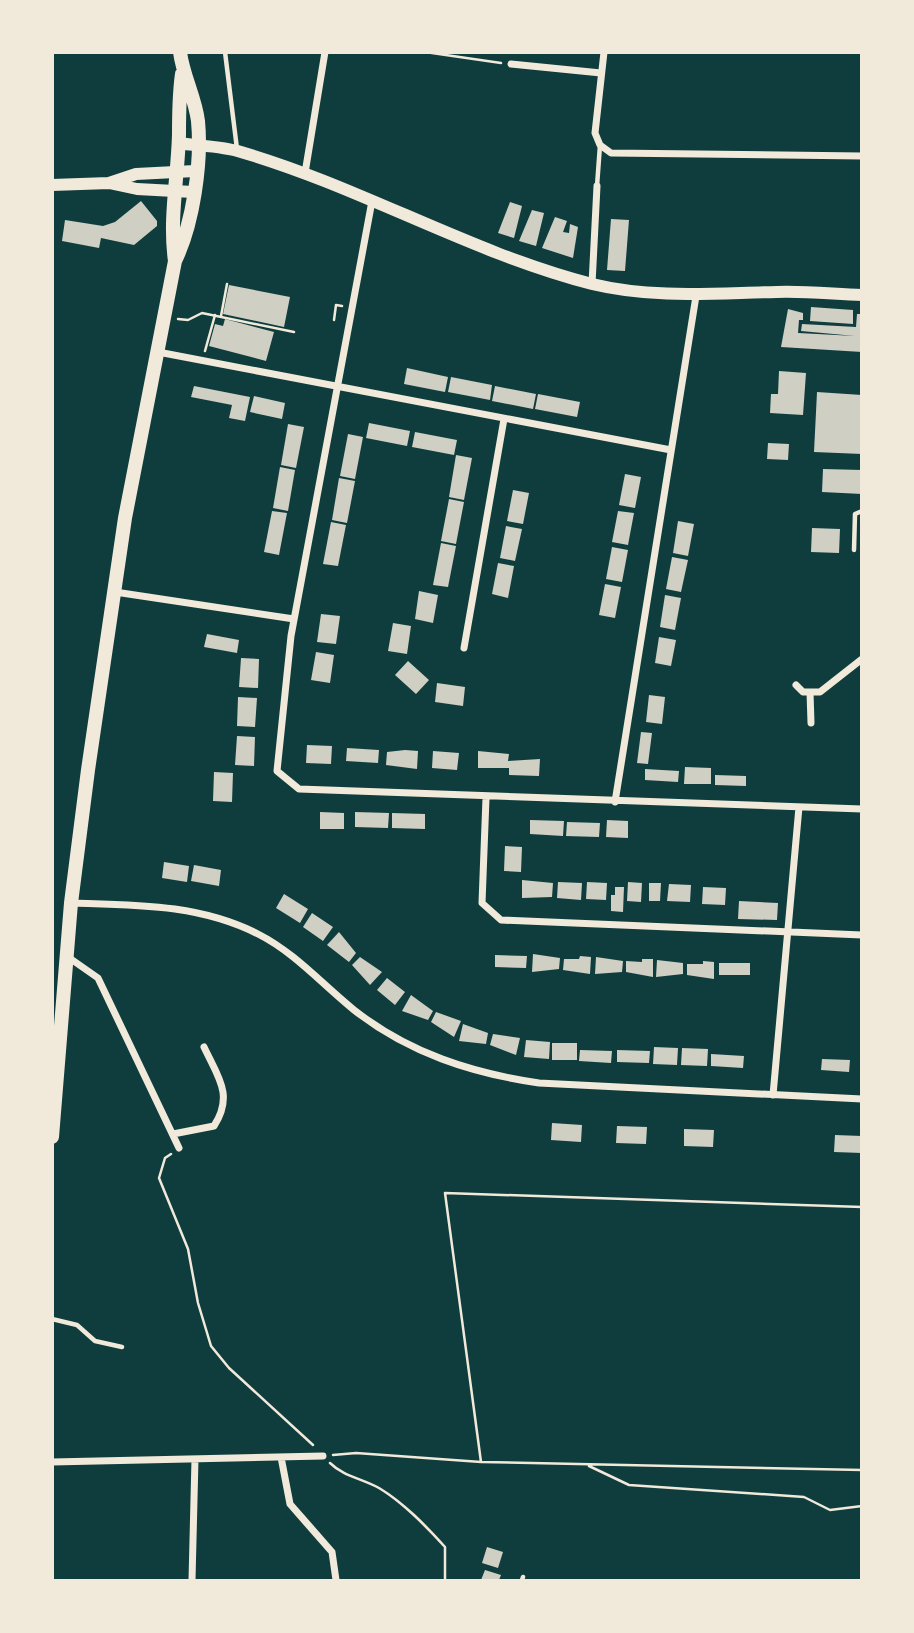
<svg xmlns="http://www.w3.org/2000/svg" width="914" height="1633" font-family="'Exo 2',sans-serif">
	<style>
		.building { fill: #cfcfc3 }
		.lines { fill: none; stroke-linecap: round; stroke-linejoin: round }
		.path { stroke: #f1e9da; stroke-width: 2.5 }
		.service { stroke: #f1e9da; stroke-width: 4.5 }
		.minor { stroke: #f1e9da; stroke-width: 7 }
		.secondary { stroke: #f1e9da; stroke-width: 12 }
		.primary { stroke: #f1e9da; stroke-width: 14 }
	</style>
	<rect width="100%" height="100%" fill="#0f3d3e"/>
	<path class="building" d="M141,201l16,20v5l-23,19 -33,-7 -2,10 -37,-7 3,-21 38,6 12,-4z
		M510,202l12,4 -8,32 -16,-5z
		M532,210l12,3 -8,33 -17,-5z
		M555,217l12,4 -4,11 6,1 1,-9 8,3 -5,31 -31,-10z
		M611,219l18,1 -4,51 -18,-1z
		M229,285l61,12 -6,30 -61,-13z
		M811,307l42,3v14l-43,-3z
		M788,309l15,4v7h-4l-1,13 57,3 -54,-5 1,-7 54,3 1,-13h5v38l-81,-5z
		M225,319l49,13 -8,29 -57,-15 6,-22 8,2z
		M407,368l41,9 -3,15 -41,-8z
		M779,371l27,2 -3,42 -33,-2 1,-19h7z
		M451,377l41,8 -2,15 -42,-8z
		M194,386l56,11 -5,24 -16,-3 3,-13 -41,-8z
		M495,386l41,8 -3,15 -41,-8z
		M817,392l45,3v59l-48,-2z
		M538,394l42,8 -3,15 -42,-8z
		M254,396l31,7 -3,16 -32,-7z
		M369,423l41,8 -3,15 -41,-8z
		M288,424l16,3 -8,41 -15,-3z
		M415,432l42,8 -3,15 -42,-8z
		M348,434l15,3 -8,42 -15,-3z
		M768,443l21,1 -1,16 -21,-1z
		M456,455l16,3 -8,42 -15,-3z
		M280,467l15,3 -7,41 -15,-3z
		M823,469l39,1v24l-40,-2z
		M625,474l16,3 -6,31 -16,-3z
		M339,478l16,3 -8,42 -15,-3z
		M513,490l16,3 -6,31 -16,-3z
		M449,499l15,3 -8,42 -15,-3z
		M272,511l15,2 -8,42 -15,-3z
		M618,511l16,2 -6,32 -16,-3z
		M678,521l16,3 -6,32 -15,-3z
		M331,522l15,3 -8,41 -15,-2z
		M506,526l16,3 -7,32 -15,-3z
		M812,528l28,1 -1,24 -28,-1z
		M441,543l15,3 -8,41 -15,-2z
		M612,547l16,3 -6,32 -16,-3z
		M672,557l16,3 -7,32 -15,-3z
		M498,563l16,3 -6,32 -16,-4z
		M605,584l16,3 -6,31 -16,-3z
		M419,591l19,4 -5,28 -18,-4z
		M665,595l16,3 -6,32 -15,-3z
		M321,614l19,2 -4,28 -19,-2z
		M393,623l18,3 -4,28 -19,-3z
		M207,634l32,6 -2,13 -33,-6z
		M659,637l17,3 -5,26 -16,-3z
		M316,652l18,3 -4,28 -19,-3z
		M241,658l18,1 -1,29 -19,-1z
		M408,661l21,19 -13,14 -21,-19z
		M437,683l28,4 -2,19 -28,-4z
		M649,695l16,2 -3,27 -16,-2z
		M238,697l19,1 -2,29 -18,-1z
		M641,732l11,1 -4,31 -11,-1z
		M237,736l18,1 -1,29 -19,-1z
		M307,745l25,1 -1,18 -25,-1z
		M347,748l32,2 -1,13 -32,-2z
		M405,750l13,1 -1,18 -31,-4 1,-13z
		M433,751l26,2 -2,17 -25,-2z
		M478,751l31,3 -1,7 32,-2 -1,17 -30,-1v-7h-31z
		M685,767l26,1v16h-27z
		M645,769l34,2 -1,11 -33,-2z
		M214,772l19,1 -1,29 -19,-1z
		M715,775l31,1v10l-31,-1z
		M320,812l24,1v16h-24z
		M355,812l34,1 -1,15 -33,-1z
		M392,813l33,1v15l-33,-1z
		M530,820l34,1 -1,15 -33,-2z
		M607,820l21,1v17l-22,-1z
		M567,822l33,1 -1,14 -33,-1z
		M505,846l17,1 -1,25 -17,-1z
		M164,862l25,4 -2,16 -25,-4z
		M194,865l27,5 -2,16 -28,-5z
		M522,880l31,3 -1,14 -30,1z
		M558,882l24,1 -1,17 -24,-2z
		M587,882l20,1 -1,17 -20,-1z
		M628,882l14,1 -1,19 -14,-1z
		M649,883h12l-1,18h-11z
		M669,884l22,1 -1,17 -23,-1z
		M615,887h9l-1,25 -12,-1v-16h4z
		M703,887l23,1 -1,17 -23,-1z
		M284,894l24,15 -8,14 -24,-15z
		M739,901l39,2 -1,17 -39,-1z
		M312,913l21,14 -10,14 -20,-14z
		M339,932l17,21 -7,9 -22,-17z
		M533,954l27,4 -1,11 -27,3z
		M495,955l32,1 -1,12 -31,-1z
		M580,956l11,1 -1,17 -27,-4 1,-11h15z
		M360,957l22,15 -12,13 -18,-20z
		M596,957l27,4 -1,11 -27,2z
		M642,959h11v18l-27,-5v-11l16,1z
		M657,960l26,3v11l-27,3z
		M703,961l11,1v17l-27,-4v-11h16z
		M719,963h31v12h-31z
		M387,978l18,14 -10,13 -18,-15z
		M411,995l22,16 -5,9 -26,-9z
		M436,1012l25,9 -7,16 -23,-15z
		M463,1024l25,9 -2,11 -27,-3z
		M493,1034l27,4 -4,17 -26,-10z
		M526,1040l24,2 -1,17 -25,-2z
		M552,1043h25v17h-25z
		M654,1047l24,1 -1,17 -24,-1z
		M682,1048l26,1 -1,17 -26,-1z
		M580,1050l32,1 -1,12 -32,-2z
		M617,1050l33,1 -1,12 -32,-1z
		M711,1054l33,2 -1,12 -32,-2z
		M822,1059l28,1 -1,12 -28,-2z
		M552,1123l30,2 -1,17 -30,-2z
		M617,1126l30,1 -1,17 -30,-1z
		M684,1129l30,1 -1,17 -29,-1z
		M835,1135l27,1v17l-28,-1z
		M487,1547l16,5 -5,16 -16,-5z
		M485,1570l16,5 -2,5h-18z"/>
	<g class="lines">
		<path class="path" d="M425,52l76,11
			M221,316l6,-32
			M178,319l10,1 14,-7 92,19
			M334,320l2,-15 6,1
			M205,351l10,-36
			M171,1154l-6,4 -6,20 29,71 10,54 13,43 18,22 84,77
			M333,1455l23,-2 125,9 381,8
			M481,1462l-36,-269 417,14
			M330,1463c13,13 33,16 49,25 25,15 47,38 66,59v33
			M589,1466l40,19 175,12 26,13 32,-4"/>
		<path class="service" d="M225,52l12,97
			M597,186l3,-41
			M854,550l1,-36 7,-3
			M52,1319l25,6 18,16 27,6
			M522,1580l1,-3"/>
		<path class="minor" d="M604,52l-9,81 5,12 11,8 251,3
			M511,64l90,9
			M305,173l20,-121
			M372,201l-81,435 -14,135 22,18 563,20
			M592,284l5,-98
			M158,352l513,98
			M115,592l179,27
			M464,648l40,-229
			M796,685l7,7h17l42,-33
			M810,692l1,31
			M486,798l-4,105 19,17 361,15
			M615,802l81,-506
			M71,903c65,2 128,1 187,31 36,18 65,51 96,76 55,43 117,63 185,73l323,16
			M68,957l30,21 81,170
			M773,1095l26,-288
			M173,1134l41,-8c20,-31 4,-49 -10,-79
			M281,1457l9,47 42,48 4,28
			M52,1462l271,-6
			M192,1580l3,-121"/>
		<path class="secondary" d="M178,143c20,3 44,3 63,9 120,35 230,101 351,132 62,15 123,9 185,8 28,-1 56,2 85,3
			M109,183l27,-9 59,-3
			M52,185l57,-2 28,6 56,3"/>
		<path class="primary" d="M175,261c-6,-42 3,-84 4,-127 0,-21 0,-39 3,-60
			M52,1137l19,-234 17,-133 37,-252 50,-257c18,-37 27,-98 23,-140 -3,-24 -15,-45 -18,-69"/>
	</g>
	<rect width="914" height="1633" fill="none" stroke="#f1e9da" stroke-width="108"/>
</svg>
